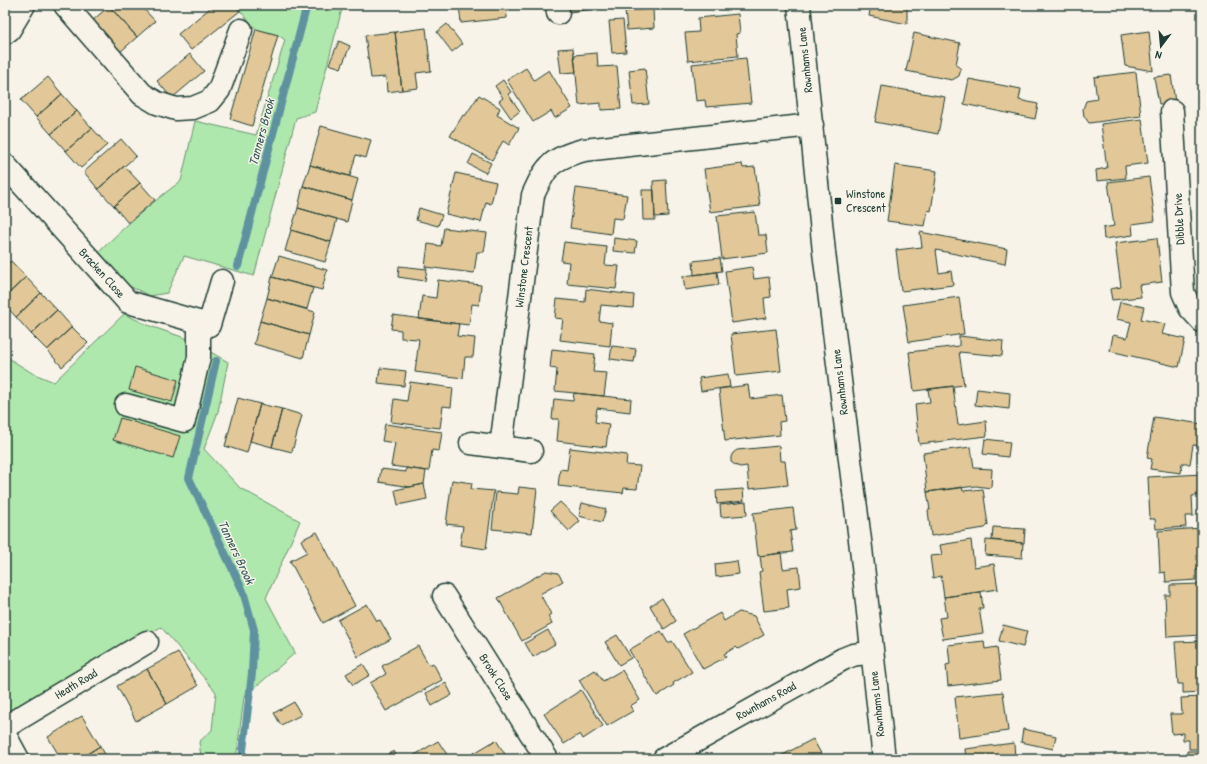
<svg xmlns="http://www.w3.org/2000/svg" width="1207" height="764" font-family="'Patrick Hand',sans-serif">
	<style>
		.green { fill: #afe8ac; stroke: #679270 }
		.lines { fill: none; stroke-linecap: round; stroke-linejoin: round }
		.stream { stroke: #5f92a1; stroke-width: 8 }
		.building { fill: #e2c898; stroke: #1f3d34 }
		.minor-casing { stroke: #1f3d34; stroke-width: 25 }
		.minor { stroke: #f7f3e8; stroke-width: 22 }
		.poi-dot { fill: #1f3d34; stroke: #f7f3e8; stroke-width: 1.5 }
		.labels { text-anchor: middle; stroke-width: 3; stroke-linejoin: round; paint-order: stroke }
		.street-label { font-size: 12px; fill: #1f3d34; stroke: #f7f3e8 }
		.poi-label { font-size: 12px; fill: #1f3d34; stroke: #f7f3e8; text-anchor: start }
		.water-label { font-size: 13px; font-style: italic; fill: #345958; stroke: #f7f3e8 }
	</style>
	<rect width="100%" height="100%" fill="#f7f3e8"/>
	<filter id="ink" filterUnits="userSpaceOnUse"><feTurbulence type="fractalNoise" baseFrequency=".025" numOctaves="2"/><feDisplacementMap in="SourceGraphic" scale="8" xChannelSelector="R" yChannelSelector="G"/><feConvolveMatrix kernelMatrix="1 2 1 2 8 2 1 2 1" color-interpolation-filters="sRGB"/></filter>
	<g filter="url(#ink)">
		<path class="green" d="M235,5h108l-28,107 -19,6 -42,158 -70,-20 -17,37 -17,3 -31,-15 -21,-28c27,-27 53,-50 83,-72l14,-60 61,14 29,-95 -7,-5 -22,-6z
			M124,314l26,12 38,13 40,23 -10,50 -14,37 36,39 60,33 -34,77 29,55 -51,44 -8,62h-31l-4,-2 -2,-15 13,-12 4,-38 -55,-65 -154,89 -2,-4v-356l27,17 22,9z"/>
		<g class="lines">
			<path class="stream" d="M238,266l69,-261
				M216,361l-27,117 54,113 11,39 -2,43 -10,86"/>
		</g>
		<path class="building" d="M110,5h30l15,16 -18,16 -28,-31z
			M214,5h21l5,6 -49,39 -13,-16z
			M459,5h47l1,13 -46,5z
			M569,5h25v4l-25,3z
			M871,5h36v19l-38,-8z
			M109,6l28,31 -18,16 -28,-31z
			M653,9l1,19 -27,2 -2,-19z
			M738,14l2,19 -4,1 2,22 -50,5 -3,-28 14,-1 -1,-14z
			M623,20l3,32 -14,1 -3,-32z
			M447,24l15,20 -10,8 -15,-20z
			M426,28l5,43 -15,2 2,15 -16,2 -7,-58z
			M256,29l22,6 -26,91 -22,-7z
			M1149,31l4,40 -28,-5 -4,-31z
			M395,32l7,58 -15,2 -1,-15 -15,1 -6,-43z
			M914,33l46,10 -4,22 5,4 -2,7 -7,4 -46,-9z
			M339,41l11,5 -9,22 -12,-4z
			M573,48l3,24 -15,1 -3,-24z
			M597,53l1,14 19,-1 4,43 -20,1v-7l-22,2 -5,-50z
			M190,54l14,17 -32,27 -15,-17z
			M746,58l5,45 -45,4 -1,-7 -9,1 -4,-37z
			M526,68l8,12 15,-10 23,38 -17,10 -4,-7 -18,11 -26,-42z
			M645,68l4,36 -16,1 -4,-35z
			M1136,72l5,44 -52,7 -5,-7 -1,-7 3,-8 11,-2 -3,-22z
			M1171,75l4,27 -16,2 -5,-27z
			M48,77l14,17 -26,23 -15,-17z
			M969,79l52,10 -2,11 19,4 -3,15 -71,-15z
			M503,80l8,12 -3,2 12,17 -9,7 -12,-17 4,-3 -8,-12z
			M882,86l63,11 -7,37 -63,-12z
			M62,94l15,17 -26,23 -15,-17z
			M479,95l21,13 -3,7 22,13 -10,17 -6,-4 -11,19 -42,-24 13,-21 2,1z
			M77,111l15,17 -26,23 -15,-17z
			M1142,119l6,44 -23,3 1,12 -29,3 -1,-11 11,-2 -6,-44z
			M321,126l50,14 -5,18 -10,-3 -6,21 -40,-11z
			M92,128l15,17 -26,23 -15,-17z
			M121,139l15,17 -38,33 -14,-17z
			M473,154l18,9 -5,10 -18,-9z
			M742,164l1,4 12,-1 5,39 -50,6 -6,-43z
			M310,165l48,14 -6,21 -49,-14z
			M895,165l42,6 -6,40 -3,-1 -3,16 -38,-5z
			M124,166l16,17 -26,23 -16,-17z
			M456,173l40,9 -5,22 -5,-2 -5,20 -35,-8z
			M1149,177l6,44 -23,3 1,11 -29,4 -1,-11 11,-2 -6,-44z
			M666,180l2,36 -13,1 -2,-36z
			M140,183l15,17 -27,23 -14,-17z
			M303,186l49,14 -5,22 -49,-14z
			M576,188l51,7 -4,24 -10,-1 -2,16 -41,-6z
			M642,190h12l1,30h-12z
			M298,208l39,11 -6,23 -40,-12z
			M419,208l23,7 -4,11 -22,-6z
			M755,212l3,23h8l2,18 -46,6 -5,-43z
			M444,228l43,5 -3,19h-7l-3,21 -49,-6 3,-23 13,2z
			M291,230l40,12 -6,20 -40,-11z
			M920,232l87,17 -2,15 -69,-14 3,23 12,-2 2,14 -52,6 -5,-41 26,-3z
			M614,238l23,3 -2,12 -22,-2z
			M1157,238l5,44 -23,3 2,12 -29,3 -2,-11 11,-2 -6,-44z
			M564,242l43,5 -2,18 14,1 -3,23 -49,-5 2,-22 -8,-1z
			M279,256l48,14 -5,20 -50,-13z
			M720,258l2,13 -28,4 -1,-14z
			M11,261l15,16 -21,20v-31z
			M399,266l28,3 -2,12 -27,-4z
			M752,267l2,12 15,-2 2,20 -7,1 2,20 -34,5 -7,-52z
			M717,272l2,13 -34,5 -2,-14z
			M26,277l15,16 -25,24 -11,-12v-8z
			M272,277l41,11 -6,21 -40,-11z
			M438,280l43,5 -2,20 -7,-1 -3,21 -50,-6 3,-23 14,2z
			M586,289l48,6 -1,13 -32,-3 -2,16 13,2 -2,23 -50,-6 3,-21 -8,-1 2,-19 28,3z
			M41,293l16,17 -26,24 -15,-17z
			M959,297l5,37 -55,8 -6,-37z
			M267,298l48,14 -6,23 -49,-14z
			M1120,302l24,5 -3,12 24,5 -3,10 23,5 -6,28 -69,-16 3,-16 14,3 4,-16 -15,-3z
			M57,310l15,17 -25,23 -16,-16z
			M393,315l66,9 -2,12 18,2 -2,19h-8l-2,21 -48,-6 4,-33 -18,-1v-8l-10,-1z
			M260,321l49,14 -6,23 -49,-14z
			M72,327l16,16 -26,24 -15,-17z
			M776,329l5,42 -45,5 -5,-42z
			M959,336l44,5 -1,15 -43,-4 5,33 -50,6 -5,-39 50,-6z
			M612,346l24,3 -2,13 -24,-3z
			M552,349l43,5 -2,18 14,1 -3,23 -49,-5 2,-22 -7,-1z
			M135,367l43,13 -6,22 -43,-12z
			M380,368l26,3 -2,15 -26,-3z
			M728,374l2,13 -29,4 -2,-13z
			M410,382l43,6 -2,19 -8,-1 -3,22 -49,-6 3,-23 13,2z
			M748,385l2,14 32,-4 3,26 -6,1 1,13 -55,6 -6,-52z
			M953,386l5,39 28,-4 1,15 -68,8 -4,-40 15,-2 -2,-13z
			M977,389l33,4 -1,16 -34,-4z
			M574,393l57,6 -1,13 -33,-4 -2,14 14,2 -3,23 -49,-6 2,-22h-7l2,-20 19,2z
			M238,398l22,6 -13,49 -22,-7z
			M260,404l22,5 -10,38 -22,-6z
			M282,409l20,6 -10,37 -20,-5z
			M1154,417l48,7v22l-9,-1 -3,19 -8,-1 -1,10 -31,-4 2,-10 -5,-1z
			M120,418l60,18 -7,22 -60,-18z
			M385,424l57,8 -3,19 -7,-1 -3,21 -38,-5 4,-23 -13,-2z
			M985,439l25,3 -2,15 -25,-3z
			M779,446l1,15h5l3,24 -39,4 -2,-23 -7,1 -5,-2 -4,-3v-5l2,-4 4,-3z
			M971,447l3,21 18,1 -1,19 -15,-2 -49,6 -4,-39z
			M570,448l57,7 -1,10 14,1 -3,23 -13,-1 -1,5 -65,-7 2,-17 7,1z
			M406,468l20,3 -2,13 -14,3 -31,-5 2,-13 25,3z
			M1202,474v21l-10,1 1,20h-8l1,11 -30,2 -1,-10h-5l-2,-42z
			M452,480l20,3 -1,6 23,2 -8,58 -26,-4 3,-19 -17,-2z
			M424,484l3,15 -29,6 -3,-15z
			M519,487l18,2 -5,44 -40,-4 4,-37 22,2z
			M962,487l1,4 20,-2 5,36 -3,3 -54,8 -3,-26h2l-3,-18z
			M743,489l1,12 -27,3 -1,-13z
			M560,502l20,19 -11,10 -19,-20z
			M746,502l1,13 -26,2 -1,-12z
			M582,503l24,6 -4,13 -23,-6z
			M793,508l3,22 -6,1 3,21 -35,4 -5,-43z
			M993,527l32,2 -1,14 -32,-3z
			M1202,528v41l-6,1v10l-30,2 -1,-10 -5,1 -2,-42z
			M317,532l38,74 -32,17 -33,-62 17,-9 -6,-12z
			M971,540l3,27 20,-3 4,25 -54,8 -3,-21 -8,2 -3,-22 12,-1 -2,-10z
			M986,540l37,3 -1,15 -37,-3z
			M781,553l2,16 16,-2 2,20 -14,2 2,19 -25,3 -5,-39 3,-1 -2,-15z
			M737,561l2,13 -23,3 -1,-13z
			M546,571l12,2 5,8 -23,13 11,20 -3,2 4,8 -30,17 -24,-43z
			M1200,584l1,10h1v41l-35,2 -2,-42h5v-10z
			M981,592l2,16h-4l4,25 -40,6 -4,-21 8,-1 -3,-20z
			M662,598l14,23 -12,8 -14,-23z
			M367,604l10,17 3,-1 11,19 -33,18 -20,-37z
			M739,612l15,4 10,19 -26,14 -2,-2 -12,7 2,3 -23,12 -20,-35 37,-21 4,8z
			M1003,625l24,6 -4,16 -24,-6z
			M548,630l7,14 -22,13 -8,-14z
			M661,631l7,12 4,-2 20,31 -19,11 1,2 -17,11 -28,-46z
			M617,635l14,23 -12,7 -14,-23z
			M984,641l1,8 12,-2 4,33 -53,6 -2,-21 4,-1 -2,-19z
			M1202,641v51l-19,1v-9h-5l-3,-42z
			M418,646l11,19 4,-2 9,17 -56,31 -16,-28 16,-9 -4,-8z
			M178,652l20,34 -31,18 -20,-35z
			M363,664l7,11 -17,10 -7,-11z
			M147,669l20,35 -31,17 -19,-35z
			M595,670l8,11 19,-11 18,30 -10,6 3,5 -26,15 -28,-46z
			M446,683l6,12 -20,11 -6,-13z
			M581,690l22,36 -20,13 -3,-5 -16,10 -20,-30z
			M1003,692l5,39 -49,7 -4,-41z
			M1202,697v52h-13v-9h-6v-7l-11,1 -2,-20h12l-1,-16z
			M294,702l7,13 -20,10 -7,-12z
			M82,716l18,30 -21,13h-18l-13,-22z
			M1023,729l33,7 -3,13 -32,-7z
			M813,739l11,20h-47v-1z
			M496,740l12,19h-44z
			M438,741l12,18h-42z
			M1014,743l1,16h-49l-1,-10z
			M100,746l8,13h-29z
			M394,751l4,8h-13l-1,-3z
			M1187,751h15v8h-14z"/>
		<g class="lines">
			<g class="minor-casing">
				<path id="minor" d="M65,5l77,89 15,9 19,6 17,-1 17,-7 9,-11 22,-60
					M557,5l1,8
					M799,5l25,247 37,296 23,211
					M5,33l4,-3 15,-25
					M1172,111l11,181 7,16 12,13
					M5,165l123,137 81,23 13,-44
					M126,405l58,16 15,-64v-35
					M471,443l30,4 32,-252c13,-29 19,-37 51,-45l228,-25
					M501,447l30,4
					M444,596l103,163
					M5,727l142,-85
					M5,735l13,24
					M664,759l179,-100 10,-4 19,-3"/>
			</g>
			<use href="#minor" class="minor"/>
		</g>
	</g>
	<rect class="poi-dot" x="834" y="197" width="8" height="8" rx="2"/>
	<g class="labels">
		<g class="street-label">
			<text transform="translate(805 60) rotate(-96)" y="4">Rownhams Lane</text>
			<text transform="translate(1179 219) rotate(-93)" y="4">Dibble Drive</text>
			<text transform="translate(524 267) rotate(-83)" y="4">Winstone Crescent</text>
			<text transform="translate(102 273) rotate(48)" y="4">Bracken Close</text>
			<text transform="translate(840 382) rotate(-97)" y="4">Rownhams Lane</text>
			<text transform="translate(496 677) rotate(58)" y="4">Brook Close</text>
			<text transform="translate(76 684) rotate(-31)" y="4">Heath Road</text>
			<text transform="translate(766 701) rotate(-29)" y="4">Rownhams Road</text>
			<text transform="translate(877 704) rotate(-96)" y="4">Rownhams Lane</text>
		</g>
		<g class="poi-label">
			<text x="846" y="198">Winstone<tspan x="846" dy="14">Crescent</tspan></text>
		</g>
		<g class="water-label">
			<text transform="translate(261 132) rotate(-75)" y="5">Tanners Brook</text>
			<text transform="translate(237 552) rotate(65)" y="5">Tanners Brook</text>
		</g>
	</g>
	<rect width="1207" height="764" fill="none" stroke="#f7f3e8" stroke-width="20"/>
	<rect x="10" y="10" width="1187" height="744" fill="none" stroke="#1f3d34" stroke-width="1.5" filter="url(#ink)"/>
	<g transform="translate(1161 46) rotate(196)" stroke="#f7f3e8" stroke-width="3" paint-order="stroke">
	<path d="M0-3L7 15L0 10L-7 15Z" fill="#1f3d34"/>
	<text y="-6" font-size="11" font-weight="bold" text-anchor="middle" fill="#1f3d34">N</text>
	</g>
</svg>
